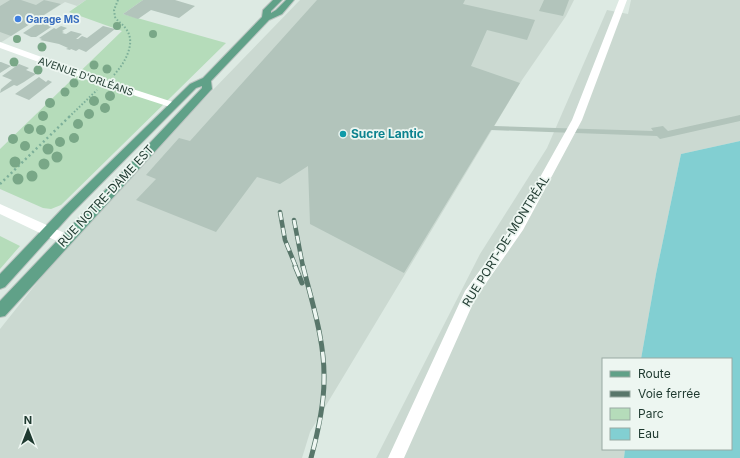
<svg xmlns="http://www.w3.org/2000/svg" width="740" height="458" font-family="Inter,sans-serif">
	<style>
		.built { fill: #cbd9d1 }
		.green { fill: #b5dcba }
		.water { fill: #82cfd2 }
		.building { fill: #b2c4bb }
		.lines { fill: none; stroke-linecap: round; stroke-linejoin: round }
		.primary-casing { stroke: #bcc4c1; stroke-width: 2 }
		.path-far1 { stroke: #7caf99; stroke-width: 2; stroke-dasharray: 1.5 2; stroke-linecap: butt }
		.path { stroke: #7caf99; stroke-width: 2.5; stroke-dasharray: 2 3; stroke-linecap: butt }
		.street { fill: #fff; fill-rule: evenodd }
		.primary { fill: #60a188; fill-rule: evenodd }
		.rail-far1-casing { stroke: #58766a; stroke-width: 4.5 }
		.rail-casing { stroke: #58766a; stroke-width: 5 }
		.rail-far1 { stroke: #edf6f1; stroke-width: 3; stroke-dasharray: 8; stroke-linecap: butt }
		.rail { stroke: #edf6f1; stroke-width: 3.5; stroke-dasharray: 11; stroke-linecap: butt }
		.tree { fill: #79a787 }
		.shop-dot { fill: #3f7fe0; stroke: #edf6f1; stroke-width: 1.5 }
		.culture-dot { fill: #0f9aa8; stroke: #edf6f1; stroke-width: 1.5 }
		.labels { text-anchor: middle; stroke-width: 3.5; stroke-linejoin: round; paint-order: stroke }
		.far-shop-label { font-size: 10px; font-weight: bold; fill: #366cbe; stroke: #edf6f1; text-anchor: start }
		.far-street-label { font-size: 10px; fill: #1e392f; stroke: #edf6f1 }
		.culture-label { font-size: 12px; font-weight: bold; fill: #0d838f; stroke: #edf6f1; text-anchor: start }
		.street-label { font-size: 12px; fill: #1e392f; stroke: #edf6f1 }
	</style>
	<rect width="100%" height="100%" fill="#ddeae3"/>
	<path class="built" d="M0,0h86l-9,6 -12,-4 -65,41z
		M300,0h274l-8,16 -44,64 -212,352 -8,26h-302v-129l59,-74 115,-125z
		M631,0h109v141l-59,13 -25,120 -15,85h-38v90h22l-1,9h-248l104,-204 67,-106 60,-138 21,4z"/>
	<path class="green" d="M86,0h57l-20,14 103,29 -165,162 -10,4 -8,-1 -43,-19v-40l122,-118 -53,-19z
		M0,236l20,10 -20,23z"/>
	<path class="water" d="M740,141v317h-116l1,-9h106v-90h-90l15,-85 25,-120z"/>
	<path class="building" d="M10,0h11l15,5 8,-5 17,4 -50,32 -11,-4v-26z
		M143,0h32l20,6 -16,12 -28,-8 -13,9 -15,-5z
		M317,0h148l-2,4 72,16 -8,20 -40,-10 -16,36 49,17 -26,43 159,5 -2,-3 12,-2 5,5 72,-16v6l-80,18 -3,-3 -166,-6 -87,143 -94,-49 -2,-58 -28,18 -23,-7 -41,55 -80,-32 20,-21 -10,-4 33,-37 11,3z
		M544,0h25l-6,16 -24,-5z
		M44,19l13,4 -21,14h-5l-8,-4z
		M61,26l6,2 -5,3 2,1 -2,1 4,1 5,-3 11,3 -6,5h2l4,-3 5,2 16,-12 12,3 -29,23 -7,-3 -3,2 -5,-2 -1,1 -4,-1 2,-1 -9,-4 -19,-4 2,-1 -3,-1 15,-10 2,1z
		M0,62h1l10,4 -11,7z
		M19,64l10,4 -3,2 10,4 -12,8 -7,4 -3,-1 -14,8 1,-4 11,-9 -10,-4z
		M39,77l7,5 2,-2 4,2 -23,18 -14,-6z"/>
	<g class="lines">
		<g class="primary-casing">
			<path id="primary" d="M273,0h9l-11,11v2l5,-3 10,-10h8l-12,14 -13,6 -58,61 1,8 -2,2 -205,225 -5,1v-16l202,-213v-2l-6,2 -125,126 -66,73 -5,2v-15l63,-66 127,-124 13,-6 59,-61 1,-7z"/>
		</g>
		<path class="path-far1" d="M114,75c10,-11 23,-32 12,-46 -3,-5 -8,-7 -11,-12l-1,-7 4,-10
			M69,117l28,-27"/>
		<path class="path" d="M0,184l70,-68"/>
		<path class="street" d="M619,0h8l-45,120 -59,110 -48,69 -71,159h-16l77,-167 50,-69 57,-102z
			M0,42l108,39 68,22 2,2 -5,3 -71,-23 -102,-37z
			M0,204l69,31 2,4 -2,4 -4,1 -4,-1 -61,-29z"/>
		<use href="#primary" class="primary"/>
		<g class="rail-far1-casing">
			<path id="rail-far1" d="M280,212l5,28 11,27
				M294,220l9,47"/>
		</g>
		<g class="rail-casing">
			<path id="rail" d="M295,266l7,17
				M303,266c9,37 22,75 21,114 0,26 -6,52 -13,78"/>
		</g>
		<use href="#rail-far1" class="rail-far1"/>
		<use href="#rail" class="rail"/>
	</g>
	<g class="tree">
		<circle cx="117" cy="26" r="4"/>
		<circle cx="153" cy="34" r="4"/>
		<circle cx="17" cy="39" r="4"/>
		<circle cx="42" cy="47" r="4.5"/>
		<circle cx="14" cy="62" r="4.5"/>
		<circle cx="94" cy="65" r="4.5"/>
		<circle cx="107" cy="69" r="4.5"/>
		<circle cx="38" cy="70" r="4.5"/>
		<circle cx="74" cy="83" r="4.5"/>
		<circle cx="65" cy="92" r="4.5"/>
		<circle cx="110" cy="96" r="5"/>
		<circle cx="94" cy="101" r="5"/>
		<circle cx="50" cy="103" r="5"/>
		<circle cx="105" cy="108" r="5"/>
		<circle cx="89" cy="114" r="5"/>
		<circle cx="43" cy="116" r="5"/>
		<circle cx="78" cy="124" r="5"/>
		<circle cx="29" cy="129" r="5"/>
		<circle cx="41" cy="130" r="5"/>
		<circle cx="74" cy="138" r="5"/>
		<circle cx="13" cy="139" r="5"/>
		<circle cx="60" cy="142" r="5"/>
		<circle cx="25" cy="146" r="5"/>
		<circle cx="48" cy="149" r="5.5"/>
		<circle cx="57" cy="157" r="5.5"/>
		<circle cx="15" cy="162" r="5.5"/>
		<circle cx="44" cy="164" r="5.5"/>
		<circle cx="32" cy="176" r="5.5"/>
		<circle cx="18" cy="179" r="5.5"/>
	</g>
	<circle class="shop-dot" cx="18" cy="19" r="4"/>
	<circle class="culture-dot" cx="343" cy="134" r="4"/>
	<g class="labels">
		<g class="far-shop-label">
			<text x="26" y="23">Garage MS</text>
		</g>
		<g class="far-street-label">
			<text transform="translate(86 76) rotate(19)" y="4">AVENUE D'ORLÉANS</text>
		</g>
		<g class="culture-label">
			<text x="351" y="138">Sucre Lantic</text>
		</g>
		<g class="street-label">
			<text transform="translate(106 196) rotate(-47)" y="4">RUE NOTRE-DAME EST</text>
			<text transform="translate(506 241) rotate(-58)" y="4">RUE PORT-DE-MONTRÉAL</text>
		</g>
	</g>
	<rect x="602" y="358" width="130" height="92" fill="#edf6f1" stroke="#9aaaa3"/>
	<rect x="610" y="371" width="20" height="6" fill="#60a188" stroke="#9aaaa3"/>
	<text x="638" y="378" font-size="12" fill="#1e392f">Route</text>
	<rect x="610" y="391" width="20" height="6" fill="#58766a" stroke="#9aaaa3"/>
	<text x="638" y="398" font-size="12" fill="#1e392f">Voie ferrée</text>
	<rect x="610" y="408" width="20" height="12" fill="#b5dcba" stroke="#9aaaa3"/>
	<text x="638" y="418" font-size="12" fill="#1e392f">Parc</text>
	<rect x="610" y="428" width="20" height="12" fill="#82cfd2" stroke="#9aaaa3"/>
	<text x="638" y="438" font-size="12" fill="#1e392f">Eau</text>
	<g transform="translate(28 430)" stroke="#edf6f1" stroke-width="3" paint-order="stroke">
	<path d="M0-3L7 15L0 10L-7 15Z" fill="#1e392f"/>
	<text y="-6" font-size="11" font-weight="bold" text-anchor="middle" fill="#1e392f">N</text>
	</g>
</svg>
